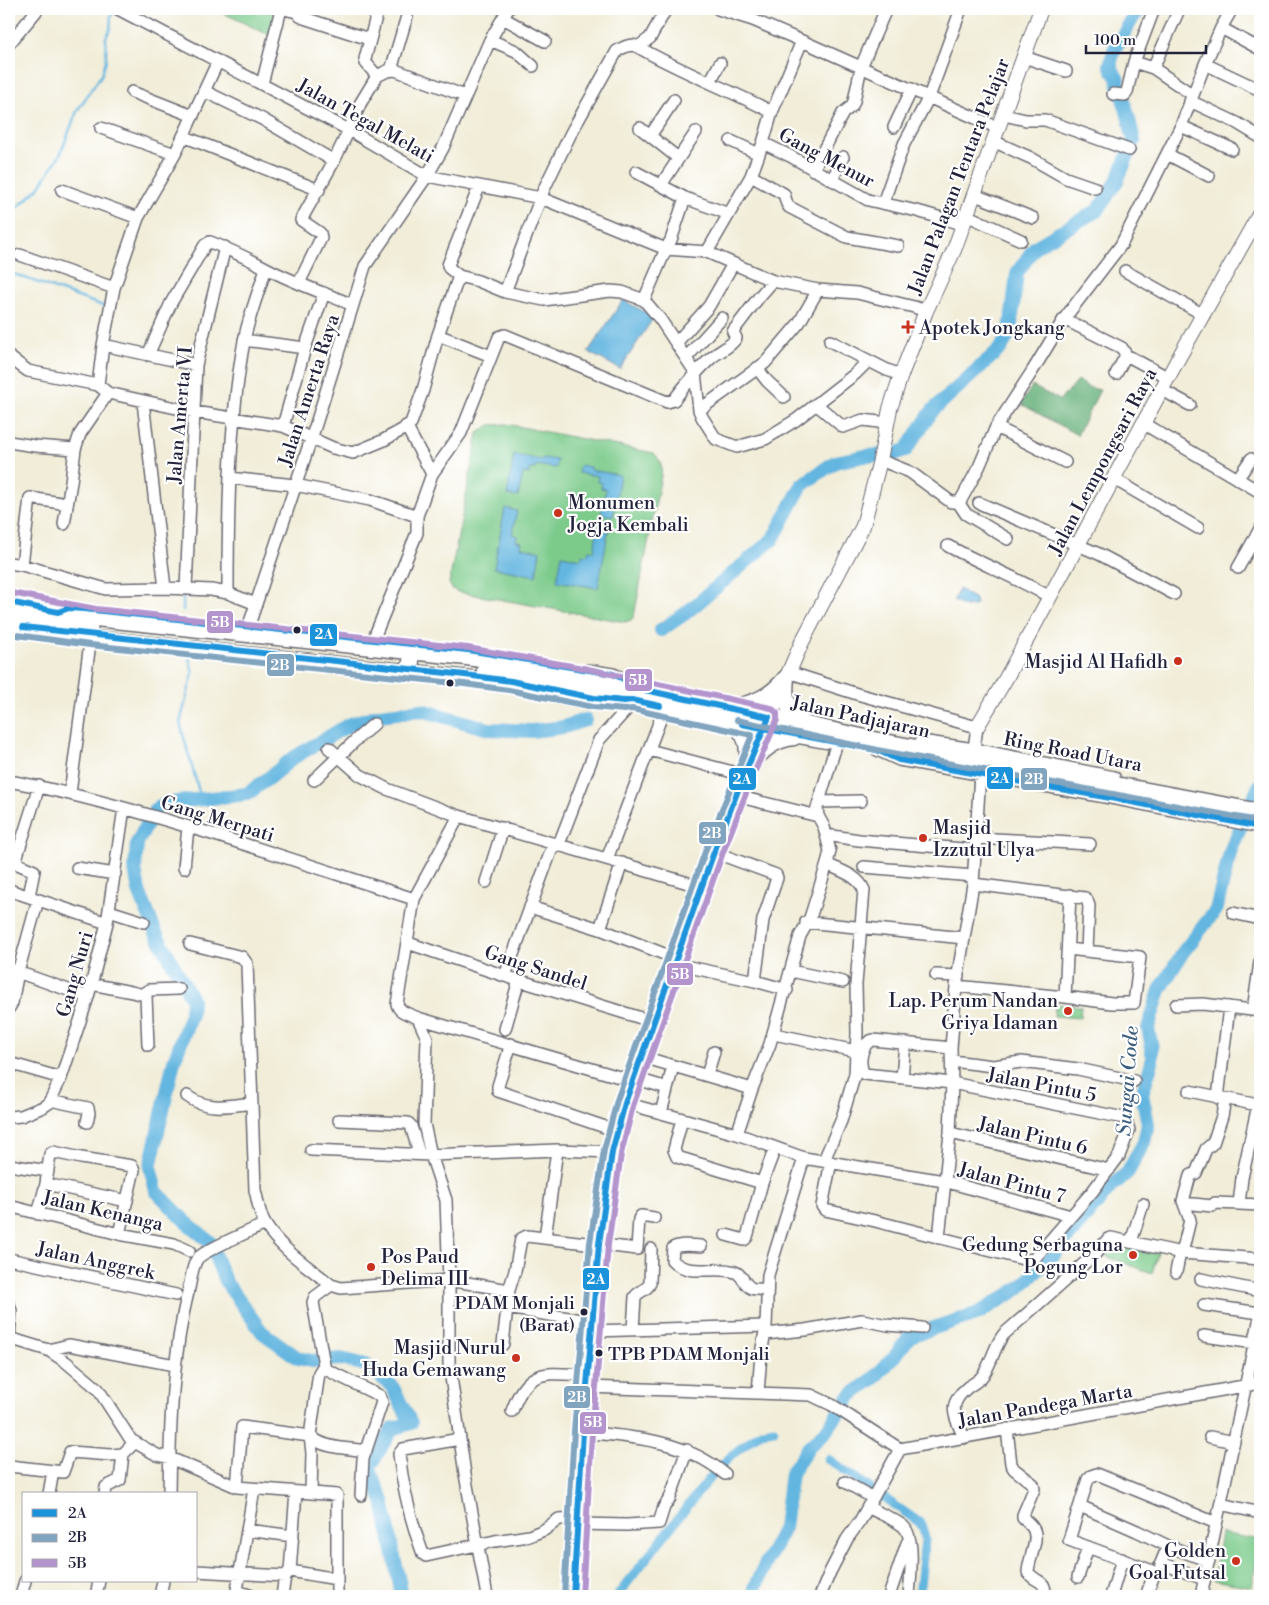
<svg xmlns="http://www.w3.org/2000/svg" width="1269" height="1605" font-family="'Libre Bodoni',serif">
	<style>
		.built { fill: #e6daba }
		.green { fill: #7bcb8b; stroke: #4e7663 }
		.forest { fill: #64af77; stroke: #436859 }
		.water { fill: #64b6e0; stroke: #436c8e }
		.lines { fill: none; stroke-linecap: round; stroke-linejoin: round }
		.stream { stroke: #64b6e0; stroke-width: 2.5 }
		.canal { stroke: #64b6e0; stroke-width: 9 }
		.river { stroke: #64b6e0; stroke-width: 14 }
		.minor-casing { stroke: #6a6972; stroke-width: 14 }
		.major-casing { stroke: #6a6972; stroke-width: 16 }
		.highway-casing { stroke: #6a6972; stroke-width: 19 }
		.minor { stroke: #fff; stroke-width: 11 }
		.major { stroke: #fff; stroke-width: 14 }
		.highway { stroke: #fff; stroke-width: 16 }
		.bus-1-casing { stroke: #fff; stroke-width: 10 }
		.bus-2-casing { stroke: #fff; stroke-width: 10 }
		.bus-3-casing { stroke: #fff; stroke-width: 10 }
		.bus-1 { stroke: #1a93db; stroke-width: 6 }
		.bus-2 { stroke: #81a4bf; stroke-width: 6 }
		.bus-3 { stroke: #b394cd; stroke-width: 6 }
		.poi-dot { fill: #c8321e; stroke: #fff; stroke-width: 2 }
		.bus-dot { fill: #22223b; stroke: #fff; stroke-width: 2 }
		.labels { text-anchor: middle; stroke-width: 4.5; stroke-linejoin: round; paint-order: stroke }
		.bus-label { font-size: 18px; fill: #22223b; stroke: #fff; text-anchor: end }
		.street-label { font-size: 19px; fill: #22223b; stroke: #fff }
		.poi-label { font-size: 19px; fill: #22223b; stroke: #fff; text-anchor: end }
		.water-label { font-size: 20px; font-style: italic; fill: #3c5d7d; stroke: #fff }
		.line-badge { stroke: #fff; stroke-width: 2 }
		.badge-label { font-size: 14px; text-anchor: middle; font-weight: bold; fill: #fff }
	</style>
	<rect width="100%" height="100%" fill="#fff"/>
	<filter id="ink" filterUnits="userSpaceOnUse"><feTurbulence type="fractalNoise" baseFrequency=".02" numOctaves="2"/><feDisplacementMap in="SourceGraphic" scale="10" xChannelSelector="R" yChannelSelector="G"/><feConvolveMatrix kernelMatrix="1 2 1 2 8 2 1 2 1" color-interpolation-filters="sRGB"/></filter>
	<filter id="wash" filterUnits="userSpaceOnUse"><feTurbulence type="fractalNoise" baseFrequency=".0096" numOctaves="4" result="noise"/><feDisplacementMap in="SourceGraphic" scale="20" xChannelSelector="R" yChannelSelector="G"/><feGaussianBlur stdDeviation="1.12" result="paint"/><feColorMatrix in="noise" values="0 0 0 0 0 0 0 0 0 0 0 0 0 0 0 0 0 1.4 0 .05"/><feComposite in="paint" operator="in"/></filter>
	<g filter="url(#wash)">
		<rect width="100%" height="100%" fill="#f1edd8"/>
		<path class="built" d="M869,364l17,7 -8,19 -24,-12z"/>
		<path class="green" d="M215,9h65l-7,28z
			M506,424l148,29c7,8 8,12 7,23l-27,140 -3,4 -6,2 -167,-30 -6,-3 -3,-6 29,-150 12,-8z
			M1055,1004l26,2 -1,12 -26,-2z
			M1113,1241l45,12 -6,20 -45,-16z
			M1221,1533l39,7 -8,47 -39,-7z"/>
		<path class="forest" d="M1078,380l10,7 12,3 -23,45 -56,-31 11,-18 28,14z"/>
		<path class="water" d="M623,300l31,17 -34,52 -32,-17z
			M514,455l28,5 1,-2 14,2 -1,8 -20,-3 -1,4h-6v5l-6,-1 -5,24 -11,-2z
			M580,465l10,2v3l30,5 -7,41 -12,-2 5,-25 -5,-1 1,-5 -5,-1 1,-6 -20,-3z
			M505,508l12,3 -5,23 5,2 -1,5 6,1 -1,5 19,4 -4,25 -42,-8z
			M598,526l11,2 -11,60 -41,-7 5,-26 19,4 1,-5 5,1 2,-5 5,1z
			M959,589l16,10 1,5 -2,2 -9,1 -12,-6z"/>
		<g class="lines">
			<path class="stream" d="M9,226l2,-13 27,-24 22,-34 17,-44 25,-37 4,-14v-23l4,-7 1,-14 4,-5
				M9,239l2,34 95,34v1
				M186,399l3,-32
				M183,610v-17
				M188,654l5,19 -13,50 21,76"/>
			<path class="canal" d="M828,1459l91,63 4,6 2,11 -6,57
				M617,1596l99,-126 22,-20 23,-18 13,-2"/>
			<path class="river" d="M661,630l25,-17 87,-74 29,-54 33,-23 30,-6 27,-1 14,-5 27,-40 68,-62 9,-16 7,-59 18,-26 63,-37 19,-29 17,-40 -6,-26 -11,-37 -7,-13 4,-15 20,-34 7,-7
				M155,810l5,-4 17,-4 70,-8 23,-17 23,-19 57,-34 29,-9 42,-5 68,19 43,2 32,-4 21,-7
				M148,822l-11,21 -2,26 4,22 16,40 37,68 -1,15 -17,47 -24,106 6,24 30,31 23,19 16,40 37,51 36,26 14,3 29,-2 25,6 26,21 19,37 -19,6 -23,39 14,33 19,95
				M754,1596l1,-8 10,-23 19,-37 7,-55 18,-26 17,-16 24,-35 24,-18 21,-22 15,-20 69,-23 39,-24 32,-30 61,-72 17,-15 16,-30 4,-18 -6,-30 10,-32v-14l-4,-20 12,-38 23,-38 33,-42 15,-61 29,-65"/>
		</g>
	</g>
	<g filter="url(#ink)">
		<g class="lines">
			<g class="minor-casing">
				<path id="minor" d="M118,9l231,121 78,46 114,22 125,51 41,3 66,29 45,9 39,3 57,14 12,4
					M284,9l13,3 3,4 4,2 65,21
					M508,9l-5,9 42,23
					M718,9l35,11 49,21 196,87
					M1221,28l39,21
					M490,40l26,11 17,15
					M9,44l29,-35
					M638,47c43,25 90,42 134,65
					M1024,57l42,14
					M1134,62l19,6 40,27
					M1205,64l55,26
					M1153,68l25,-56
					M391,70l16,-54
					M377,76l-11,-13 -1,-4 13,-50
					M710,82l10,-19
					M262,84l19,-75
					M204,91l58,28 72,42
					M132,92l61,24
					M1113,94l12,1 2,-3 7,-30 20,-53
					M1190,101l47,22 23,14
					M1004,115l22,5h19l84,30
					M1181,126l51,23
					M894,127l18,-38
					M101,128l74,26
					M640,128l38,30
					M183,136l136,54
					M650,136l24,-36
					M731,141l28,13
					M993,141l38,17 35,20 29,10
					M763,143l27,13 78,44 49,11 45,13
					M1167,154l42,22
					M813,170l30,-57 9,-7 2,-5 7,-34 25,-58
					M636,172l49,26 44,16
					M751,176l33,18 3,10 2,3 58,30 51,9
					M832,180l11,-23
					M661,185l35,-53
					M479,187l-31,78 1,3 10,8 19,5 27,11 39,8 66,-9 12,1 22,8 16,19 35,53 4,38 3,7 14,22 21,8 28,-8 31,-19 59,-46 13,-13
					M62,190l76,28
					M975,195l58,23
					M883,203l21,-59 25,-47 32,-88
					M966,215l55,25
					M707,252l44,-76 12,-33 9,-31 30,-71
					M20,255l94,33
					M1125,271l79,44
					M299,283l22,-45 -1,-5 -19,-13 33,-59 15,-31 11,-26 17,-28 10,-5 8,-1 70,26
					M505,292l39,-103 27,-56 46,-82c7,-4 14,-8 21,-4l12,-9 16,-29
					M644,300l22,-51 5,-9 14,-42
					M1064,319l58,29 4,7 -10,19
					M438,335l21,-59
					M244,340l61,8
					M830,341l57,29 14,5
					M676,343l33,-37 24,-42
					M103,345l93,20
					M148,355l23,-52 34,-58 5,-3c21,8 37,16 56,26 28,15 58,25 87,37
					M1126,355l43,23
					M9,357l19,14 70,14
					M686,358l36,-40
					M757,368l10,13 17,16
					M1162,390l28,15
					M108,393l86,19 89,14 50,22 20,5 29,-12 20,-11 9,-7 12,-33 15,-55 53,21
					M143,402l22,186
					M816,404l27,23 20,-7 24,3
					M699,410l66,-47 34,-40 19,-33
					M1144,424l116,68
					M283,426l22,-78 19,-55
					M406,426l26,48 -15,42
					M996,427l69,35
					M9,442l26,4 40,3
					M880,460l30,12 41,30h7l3,-2 18,-33 17,-40 37,-57 31,-51 57,-74 60,-119 24,-62 16,-36 11,-19
					M432,474l29,-41 38,-96 6,-2 162,67 7,-2c11,-15 23,-29 37,-42 8,-7 20,-11 25,-20l-3,-6 1,-2 25,-33 14,-16
					M230,478l65,7 75,15 47,16v17l-44,107
					M1238,478l13,-19
					M1114,479l84,49
					M958,502l8,12 42,25
					M979,503l120,51 75,40
					M64,524l7,-42 4,-33 5,-15 28,-41 -10,-8 5,-40 11,-57 24,-70 37,-64 43,-93
					M948,546c34,18 69,32 102,51
					M9,563l13,2 84,24 59,-1 46,2 17,3 28,11
					M22,565l8,-67 37,6
					M1238,568l22,-39
					M186,589l10,-224 29,-118
					M228,593c0,-83 1,-169 16,-252 4,-22 15,-50 22,-73
					M9,625l82,11 403,43
					M248,628l68,-204 49,-158 62,-90 16,-28 47,-108 13,-22
					M587,670l26,4 14,6
					M788,672l69,22 120,33 -3,22
					M921,741l53,8 140,28
					M329,748l31,27 27,14 72,27 243,71
					M649,750l95,25
					M877,750l22,10 217,39 144,28
					M314,780l46,-44 14,-12
					M9,781c61,11 121,28 180,46 76,23 150,48 225,72
					M70,793l22,-165
					M736,796l82,20
					M819,802l42,-1
					M459,816l-45,83 -17,105c2,9 13,10 21,14l9,20 -3,86 7,31 15,45 3,80v83l16,111 22,122
					M826,835l33,5 116,10
					M976,838l114,6
					M559,844l40,-104 29,-32 2,-6
					M714,852l62,23 1,3 -14,42 -8,61
					M607,859l58,-152
					M864,867l109,9
					M77,868l38,6
					M184,868l4,-41
					M486,882l17,-54
					M973,884l112,14 2,2 2,6 -2,44
					M9,890l98,33
					M29,896l5,-25 -16,-7 -2,-5 23,-73
					M530,907l70,22 22,-66
					M109,911l35,11
					M1233,913l27,6
					M806,922l158,16
					M600,929l77,30
					M408,943l97,33 149,46
					M190,944l52,13 5,7 8,226c3,11 4,24 10,34 15,25 44,43 66,61l10,3 108,-8 60,10
					M675,964l80,17 32,9
					M9,969l79,28
					M791,971l52,11
					M936,975l22,1
					M505,976l49,-133
					M91,984c9,2 51,9 55,12l2,49
					M956,986l109,11 47,6h22l6,-46 -72,-8
					M144,993l5,-3 30,-1
					M1065,997l5,-102
					M1176,1005l27,-1 57,7
					M9,1008l3,-5 6,-31 20,-72
					M1253,1010l7,-48
					M418,1018l215,63
					M505,1029l14,-49
					M774,1034l82,17
					M511,1044l-13,42v5l119,40
					M643,1057l109,32
					M952,1061l41,5 28,-4 57,7 56,12
					M9,1063l52,15
					M707,1075l7,-23
					M634,1078l33,10
					M902,1078l3,-35
					M1189,1091l69,14
					M187,1096c20,15 41,10 65,7
					M1218,1098l11,-91
					M50,1100l38,8 1,5 -2,9
					M625,1103l112,31 67,24 140,23 127,35
					M1260,1105h-2l-16,73 -3,26 21,1
					M661,1113l12,-47
					M9,1117l12,-1 22,-9 6,-4 12,-25 27,-81 19,-74 17,-115
					M682,1119l-8,31 3,7 85,26 13,-35
					M339,1120l69,3 3,3 8,27
					M950,1133l159,37
					M737,1134l15,-45 18,-45 30,-108 10,-18 17,-54 3,-13 -6,-24 -6,-11 -1,-8 20,-66
					M311,1150l120,5 126,-5 55,2
					M824,1160l17,-39 14,-47 2,-41 -1,-49 8,-94c-6,-15 -24,-19 -37,-26
					M831,1162l-9,44 3,4 50,11 152,39 7,-1 58,-67 27,-36 10,-26 -3,-9 -2,-3 -172,-35 -88,-9c-6,-10 -3,-31 9,-34l78,8
					M9,1165l39,6
					M46,1184l81,17
					M1184,1203l28,3 3,-3 24,1
					M9,1206l110,28 55,10 15,7
					M38,1214l8,-30 4,-30 3,-2 28,6 51,8 2,4 -15,64
					M726,1235l18,5 3,-3 15,-54
					M545,1238l12,-88
					M939,1238l11,-105 2,-50 -1,-35 5,-62 17,-102 7,-110
					M1131,1242l12,-38
					M701,1246c-9,0 -20,-3 -28,2l-1,12c17,18 42,5 63,12 7,2 9,12 16,16 5,2 11,1 16,1
					M1182,1253l8,-33 -7,-19 7,-25 6,-3 10,-24 7,-6 9,-27 3,-17
					M9,1259l167,36
					M1176,1272l4,-19
					M1201,1279l59,12
					M9,1305l2,6 -2,27
					M1204,1305l56,8
					M507,1308l86,14
					M633,1330l2,-33c3,-6 12,-6 15,-14l1,-34
					M592,1331l174,-5
					M765,1334l40,-4 57,-10 26,5 34,3
					M1204,1336l51,7
					M9,1338l39,12 18,12 32,27 33,51 26,15 13,3 67,29 100,8v101
					M503,1344l6,-54 6,-19 6,-32 6,-3 110,13 2,-30 2,-3 13,2
					M48,1350l21,-5 106,20
					M323,1368l57,28 2,6 -19,57 -2,36
					M587,1387l224,8 21,10 68,44 360,-66
					M758,1393l3,-39 5,-28 2,-51 36,-117
					M512,1411c16,-46 36,-37 76,-36
					M1007,1429l4,35 3,5 19,15 1,5 -11,26v3c3,3 7,6 9,9 9,10 -4,33 -4,45 7,12 18,5 17,24
					M583,1432c52,5 101,8 142,42
					M1210,1437l24,5
					M964,1438c-9,-23 -18,-33 4,-51 5,-3 12,-7 15,-12 9,-12 11,-29 21,-41l92,-81 12,-14 3,-1 71,15 78,6
					M460,1439l-57,10 -4,5c4,34 12,68 24,100l3,2 69,-15 34,-5 15,-6 15,-11 19,-1
					M9,1466l54,6 7,-20 41,3 12,-1 11,-11
					M845,1482l23,13 4,4
					M237,1487l5,-60 68,9 9,-63 5,-8 -11,-63 2,-5 16,-12
					M311,1493l1,-40 -2,-17c14,13 38,12 56,15
					M49,1494l4,-23
					M105,1494l1,-7 14,-7 3,-26
					M169,1494c1,-69 3,-139 20,-206 2,-9 3,-21 8,-29 7,-9 56,-29 68,-35
					M1221,1504l39,9
					M1080,1506l57,25 31,15 41,15
					M868,1507c10,6 25,11 35,19 13,11 7,54 6,70
					M577,1524l50,1 32,-2 5,-16 6,-9 17,-48
					M247,1530l46,6
					M1168,1546l-7,17 43,16
					M196,1571l89,5
					M290,1571l47,8
					M1078,1577l10,-30
					M237,1591l15,5
					M21,1596l4,-15
					M96,1596l3,-15
					M160,1596l3,-15
					M236,1596l18,-107
					M282,1596l3,-20 5,-5 6,-79
					M820,1596l10,-24 17,-33 13,-18 40,-72
					M889,1596l18,-53
					M1111,1596l11,-37
					M1146,1596l9,-24 -86,-32 19,-61 3,-3 6,-2 119,49
					M1201,1596l59,-279"/>
			</g>
			<g class="major-casing">
				<path id="major" d="M977,727l28,-47 173,-321 82,-146
					M573,1596l10,-164 16,-188 13,-92 13,-49 89,-251 30,-77 58,-133 61,-116 17,-66 10,-51 11,-34 25,-64 28,-61 87,-241"/>
			</g>
			<g class="highway-casing">
				<path id="highway" d="M9,602l86,16 372,39 48,7 144,28 220,49 381,71
					M9,615l72,11
					M410,669l1,-8
					M485,671c114,20 227,49 341,69
					M786,678c-3,25 2,32 20,47
					M733,707c23,-3 38,-11 53,-29
					M732,722c17,14 17,25 15,46
					M747,768c13,-16 26,-29 47,-31"/>
			</g>
			<use href="#minor" class="minor"/>
			<use href="#major" class="major"/>
			<use href="#highway" class="highway"/>
			<g class="bus-1-casing">
				<path id="bus-1" d="M9,602l49,10 11,-4 15,1 384,41 145,24 17,8 6,6 133,29 -25,58 -30,77 -89,251 -13,49 -13,92 -16,188 -10,164
					M23,627l442,48 46,6 83,17 30,3 8,-1 28,6
					M742,724l135,26 22,10 217,39 144,28"/>
			</g>
			<g class="bus-2-casing">
				<path id="bus-2" d="M9,634l81,11 374,39 45,6 84,17 31,3 8,-1 120,26 -46,114 -89,251 -13,50 -14,93 -16,188 -10,164
					M737,720l140,30 381,71"/>
			</g>
			<g class="bus-3-casing">
				<path id="bus-3" d="M11,593l85,16 372,39 115,20 188,40 6,5v7l-25,58 -30,77 -89,251 -12,48 -13,91 -16,188 -10,163"/>
			</g>
			<use href="#bus-1" class="bus-1"/>
			<use href="#bus-2" class="bus-2"/>
			<use href="#bus-3" class="bus-3"/>
		</g>
	</g>
	<g class="poi-dot">
		<path d="M905.5 319.5h5v5h5v5h-5v5h-5v-5h-5v-5h5z"/>
		<circle cx="558" cy="513" r="5"/>
		<circle cx="1178" cy="661" r="5"/>
		<circle cx="923" cy="838" r="5"/>
		<circle cx="1068" cy="1011" r="5"/>
		<circle cx="1133" cy="1255" r="5"/>
		<circle cx="371" cy="1267" r="5"/>
		<circle cx="516" cy="1358" r="5"/>
		<circle cx="1236" cy="1561" r="5"/>
	</g>
	<g class="bus-dot">
		<circle cx="297" cy="630" r="4.5"/>
		<circle cx="450" cy="683" r="4.5"/>
		<circle cx="584" cy="1312" r="4.5"/>
		<circle cx="599" cy="1353" r="4.5"/>
	</g>
	<g class="labels">
		<g class="bus-label">
			<text x="575" y="1309">PDAM Monjali<tspan x="575" dy="22">(Barat)</tspan></text>
			<text x="608" y="1360" text-anchor="start">TPB PDAM Monjali</text>
		</g>
		<g class="street-label">
			<text transform="translate(366 120) rotate(29)" y="7">Jalan Tegal Melati</text>
			<text transform="translate(827 157) rotate(28)" y="7">Gang Menur</text>
			<text transform="translate(958 176) rotate(-69)" y="7">Jalan Palagan Tentara Pelajar</text>
			<text transform="translate(308 390) rotate(-72)" y="7">Jalan Amerta Raya</text>
			<text transform="translate(179 415) rotate(-85)" y="7">Jalan Amerta VI</text>
			<text transform="translate(1102 461) rotate(-62)" y="7">Jalan Lempongsari Raya</text>
			<text transform="translate(861 716) rotate(12)" y="7">Jalan Padjajaran</text>
			<text transform="translate(1073 751) rotate(11)" y="7">Ring Road Utara</text>
			<text transform="translate(218 818) rotate(17)" y="7">Gang Merpati</text>
			<text transform="translate(536 967) rotate(18)" y="7">Gang Sandel</text>
			<text transform="translate(74 974) rotate(-74)" y="7">Gang Nuri</text>
			<text transform="translate(1042 1084) rotate(11)" y="7">Jalan Pintu 5</text>
			<text transform="translate(1033 1135) rotate(13)" y="7">Jalan Pintu 6</text>
			<text transform="translate(1012 1182) rotate(15)" y="7">Jalan Pintu 7</text>
			<text transform="translate(103 1210) rotate(13)" y="7">Jalan Kenanga</text>
			<text transform="translate(96 1260) rotate(12)" y="7">Jalan Anggrek</text>
			<text transform="translate(1045 1405) rotate(-10)" y="7">Jalan Pandega Marta</text>
		</g>
		<g class="poi-label">
			<text x="919" y="334" text-anchor="start">Apotek Jongkang</text>
			<text x="568" y="509" text-anchor="start">Monumen<tspan x="568" dy="22">Jogja Kembali</tspan></text>
			<text x="1168" y="668">Masjid Al Hafidh</text>
			<text x="933" y="834" text-anchor="start">Masjid<tspan x="933" dy="22">Izzutul Ulya</tspan></text>
			<text x="1058" y="1007">Lap. Perum Nandan<tspan x="1058" dy="22">Griya Idaman</tspan></text>
			<text x="1123" y="1251">Gedung Serbaguna<tspan x="1123" dy="22">Pogung Lor</tspan></text>
			<text x="381" y="1263" text-anchor="start">Pos Paud<tspan x="381" dy="22">Delima III</tspan></text>
			<text x="506" y="1354">Masjid Nurul<tspan x="506" dy="22">Huda Gemawang</tspan></text>
			<text x="1226" y="1557">Golden<tspan x="1226" dy="22">Goal Futsal</tspan></text>
		</g>
		<g class="water-label">
			<text transform="translate(1127 1081) rotate(-86)" y="7">Sungai Code</text>
		</g>
	</g>
	<g class="line-badge">
		<rect x="206" y="610" width="28" height="24" rx="5" fill="#b394cd"/>
		<rect x="309" y="623" width="29" height="24" rx="5" fill="#1a93db"/>
		<rect x="266" y="653" width="29" height="24" rx="5" fill="#81a4bf"/>
		<rect x="624" y="668" width="29" height="24" rx="5" fill="#b394cd"/>
		<rect x="986" y="766" width="28" height="24" rx="5" fill="#1a93db"/>
		<rect x="728" y="767" width="29" height="24" rx="5" fill="#1a93db"/>
		<rect x="1020" y="767" width="28" height="24" rx="5" fill="#81a4bf"/>
		<rect x="698" y="821" width="29" height="24" rx="5" fill="#81a4bf"/>
		<rect x="666" y="962" width="28" height="24" rx="5" fill="#b394cd"/>
		<rect x="582" y="1267" width="28" height="24" rx="5" fill="#1a93db"/>
		<rect x="563" y="1385" width="28" height="24" rx="5" fill="#81a4bf"/>
		<rect x="579" y="1411" width="28" height="24" rx="5" fill="#b394cd"/>
	</g>
	<g class="badge-label">
		<text x="220" y="627">5B</text>
		<text x="324" y="639">2A</text>
		<text x="280" y="670">2B</text>
		<text x="638" y="685">5B</text>
		<text x="1000" y="783">2A</text>
		<text x="742" y="784">2A</text>
		<text x="1034" y="784">2B</text>
		<text x="712" y="838">2B</text>
		<text x="680" y="979">5B</text>
		<text x="596" y="1284">2A</text>
		<text x="577" y="1402">2B</text>
		<text x="593" y="1427">5B</text>
	</g>
	<rect width="1269" height="1605" fill="none" stroke="#fff" stroke-width="30"/>
	<rect x="22" y="1492" width="175" height="90" fill="#ffffff" stroke="#a7a7b1"/>
	<rect x="32" y="1509" width="25" height="8" fill="#1a93db" stroke="#a7a7b1"/>
	<text x="68" y="1518" font-size="15" fill="#22223b">2A</text>
	<rect x="32" y="1534" width="25" height="8" fill="#81a4bf" stroke="#a7a7b1"/>
	<text x="68" y="1542" font-size="15" fill="#22223b">2B</text>
	<rect x="32" y="1559" width="25" height="8" fill="#b394cd" stroke="#a7a7b1"/>
	<text x="68" y="1568" font-size="15" fill="#22223b">5B</text>
	<path d="M1086 45v8h120v-8" fill="none" stroke="#22223b" stroke-width="2.5"/>
	<text x="1094" y="45" font-size="15" fill="#22223b" stroke="#ffffff" stroke-width="4" paint-order="stroke">100 m</text>
</svg>
